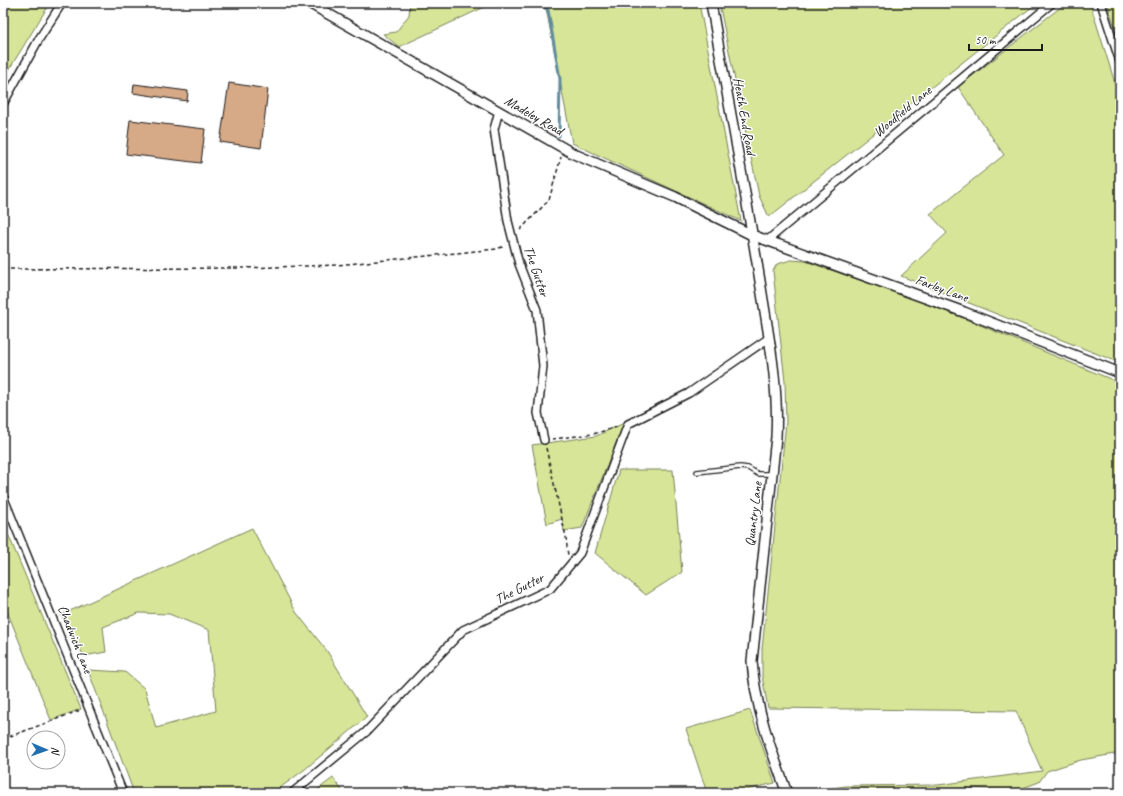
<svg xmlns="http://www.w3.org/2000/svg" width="1123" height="796" font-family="Caveat,sans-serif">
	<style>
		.green { fill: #d6e598; stroke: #79805a }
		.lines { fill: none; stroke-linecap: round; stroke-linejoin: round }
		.stream { stroke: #628c9d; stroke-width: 3 }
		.building { fill: #d6a987; stroke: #1c1c1c }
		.service-casing { stroke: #1c1c1c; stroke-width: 6 }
		.minor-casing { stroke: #1c1c1c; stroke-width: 10 }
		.tertiary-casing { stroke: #1c1c1c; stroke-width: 12 }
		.path { stroke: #1c1c1c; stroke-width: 1.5; stroke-dasharray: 4 3; stroke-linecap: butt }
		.service { stroke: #fff; stroke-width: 3.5 }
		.minor { stroke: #fff; stroke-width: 7 }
		.tertiary { stroke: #fff; stroke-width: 9 }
		.labels { text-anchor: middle; stroke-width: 3; stroke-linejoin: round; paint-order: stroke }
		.street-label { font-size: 14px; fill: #1c1c1c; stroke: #fff }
	</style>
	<rect width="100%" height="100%" fill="#fff"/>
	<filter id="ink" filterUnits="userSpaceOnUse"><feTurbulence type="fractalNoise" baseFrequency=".025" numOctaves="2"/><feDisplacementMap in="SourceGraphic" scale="8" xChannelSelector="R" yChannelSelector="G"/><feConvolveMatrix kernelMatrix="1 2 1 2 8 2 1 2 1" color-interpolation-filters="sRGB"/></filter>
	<g filter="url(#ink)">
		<path class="green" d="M3,3h47l-40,65 -7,16z
			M410,3h83l-94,44 -16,-13 13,-2 13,-17z
			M545,3h154l42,218 -169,-78z
			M719,3h318l-268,214 -10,-21z
			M1066,3h24l30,96v264l-219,-87 46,-43 -17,-19 74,-59 -46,-68z
			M1107,3h13v39z
			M791,260l14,1 129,45 186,77v370l-39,7 -34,11 -8,11 -16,6 -19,2 -38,-2 -35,5h-111l5,-4 21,-3 92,-1 104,-14 -26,-60 -248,-3 -6,-32v-27l24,-227 -1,-40 -12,-111 4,-7z
			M624,423l-42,105 -18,3 -2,-12 -15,5 -15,-79 64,-9z
			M619,470h54l9,102 -36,23 -51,-42z
			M3,522l78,187 -30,11 -48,-119z
			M252,528l44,84 31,39 40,66 -63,53 -31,23h-139l-46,-123 37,2 20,17 11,39 60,-17 -7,-81 -40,-16 -30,-1 -36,14 3,25 -22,4 -23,-41z
			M750,710l25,73 -42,10h-26l-21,-64z
			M333,778l11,15h-31z"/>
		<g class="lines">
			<path class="stream" d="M539,3l9,7 12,69 -1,57"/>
		</g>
		<path class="building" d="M229,83l39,6 -7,59 -41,-6z
			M134,84l54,7 -1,10 -54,-8z
			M130,120l75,9 -4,34 -75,-9z"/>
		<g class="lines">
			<g class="service-casing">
				<path id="service" d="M697,472l43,-5 8,1 10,6h13"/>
			</g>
			<g class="minor-casing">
				<path id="minor" d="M1101,3l19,59
					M3,104l36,-65 23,-36
					M499,111l-5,18 14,92 11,43 18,46 6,56 -5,47 6,27
					M769,239l283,-236
					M3,496l120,297
					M292,793l74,-61 97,-102 87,-41 30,-36 48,-129 61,-31 80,-55"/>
			</g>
			<g class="tertiary-casing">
				<path id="tertiary" d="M309,3l265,151 101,43 77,38 212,77 156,61
					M711,3c16,92 34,185 49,278 8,52 19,103 16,156l-24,224c3,46 19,89 35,132"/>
			</g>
			<path class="path" d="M520,230l29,-30 12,-43
				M3,269l240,-1 94,-3 159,-16 9,-3
				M552,439l41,-5 24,-7
				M546,448l20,89 2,19
				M3,739l78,-29"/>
			<use href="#service" class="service"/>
			<use href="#minor" class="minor"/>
			<use href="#tertiary" class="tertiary"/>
		</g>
	</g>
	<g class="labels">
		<g class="street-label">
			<text transform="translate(902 111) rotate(-40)" y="5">Woodfield Lane</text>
			<text transform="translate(534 115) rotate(30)" y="5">Madeley Road</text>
			<text transform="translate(745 116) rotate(80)" y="5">Heath End Road</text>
			<text transform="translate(537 271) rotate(71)" y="5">The Gutter</text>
			<text transform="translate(942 288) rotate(20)" y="5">Farley Lane</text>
			<text transform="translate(753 514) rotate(-83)" y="5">Quantry Lane</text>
			<text transform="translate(519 588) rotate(-27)" y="5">The Gutter</text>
			<text transform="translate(76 639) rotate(68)" y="5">Chadwich Lane</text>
		</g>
	</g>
	<rect width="1123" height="796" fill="none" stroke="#fff" stroke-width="16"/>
	<rect x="8" y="8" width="1107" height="780" fill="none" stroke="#1c1c1c" stroke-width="1.5" filter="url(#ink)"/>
	<g transform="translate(46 750) rotate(92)"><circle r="19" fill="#ffffff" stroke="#a4a4a4"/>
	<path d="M0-3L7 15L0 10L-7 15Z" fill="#1f6fb2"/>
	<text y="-6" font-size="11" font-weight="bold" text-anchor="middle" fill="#1c1c1c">N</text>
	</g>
	<path d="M969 44v6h73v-6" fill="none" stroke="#1c1c1c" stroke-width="2"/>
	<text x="975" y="44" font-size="12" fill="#1c1c1c" stroke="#ffffff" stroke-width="3" paint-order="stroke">50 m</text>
</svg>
